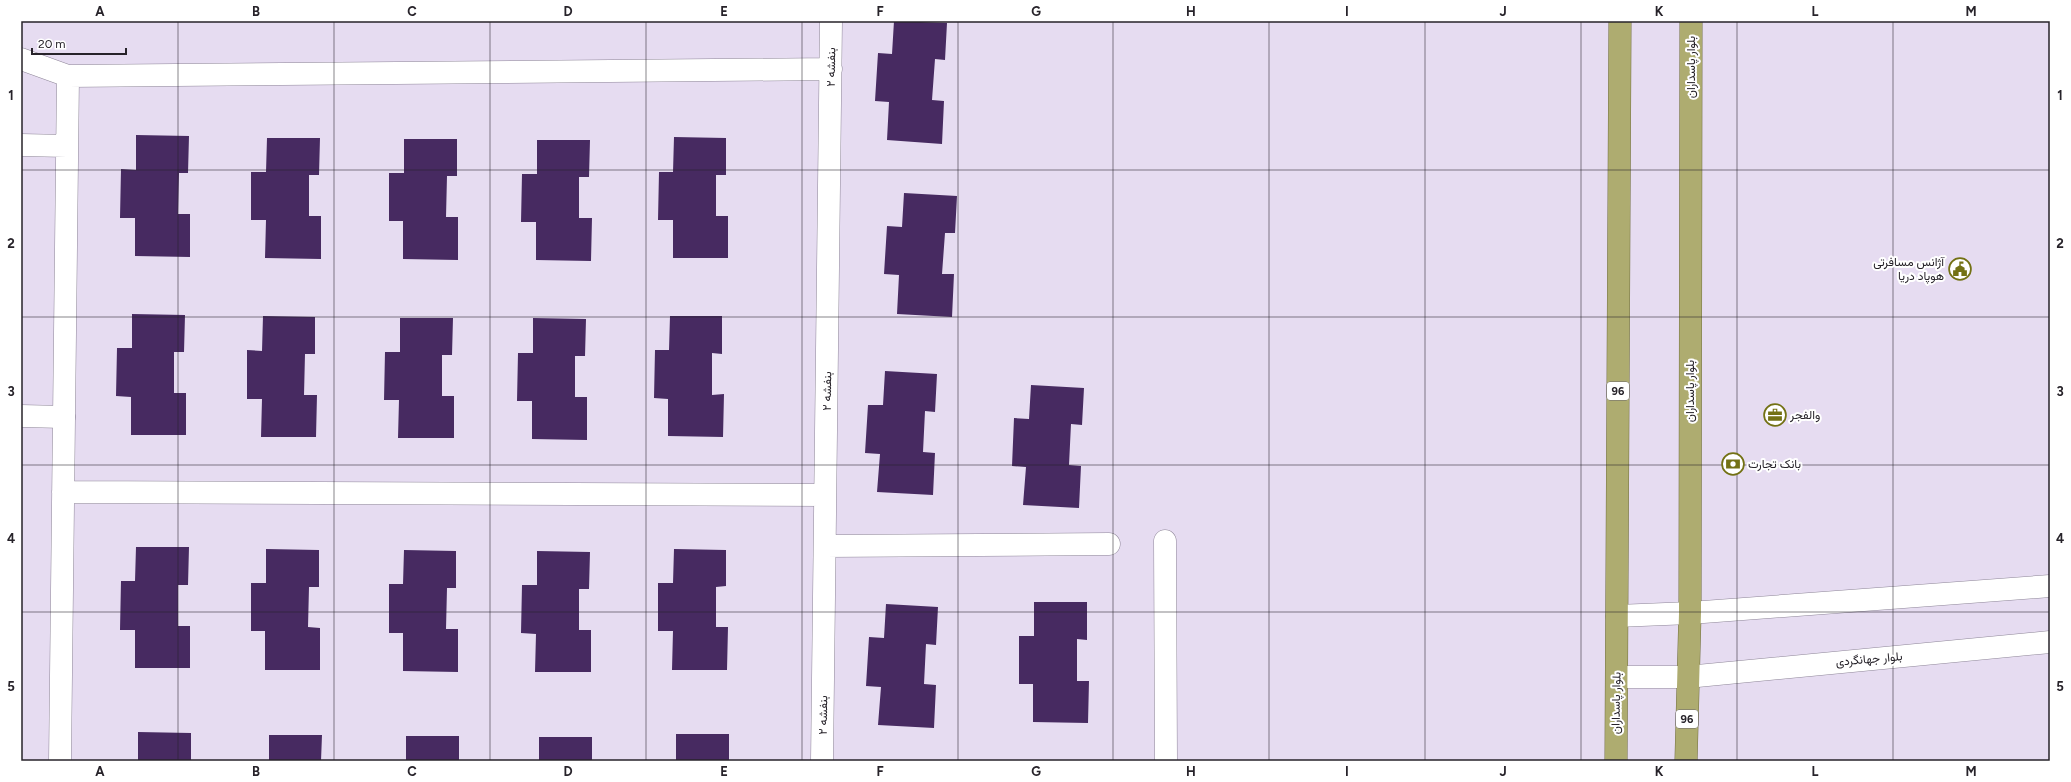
<svg xmlns="http://www.w3.org/2000/svg" width="2071" height="782" font-family="Figtree,Vazirmatn,sans-serif">
	<style>
		.building { fill: #472a61 }
		.lines { fill: none; stroke-linecap: round; stroke-linejoin: round }
		.minor-casing { stroke: #8e8698; stroke-width: 23 }
		.tertiary-casing { stroke: #8e8698; stroke-width: 23 }
		.trunk-casing { stroke: #716f41; stroke-width: 23 }
		.minor { stroke: #fff; stroke-width: 22 }
		.tertiary { stroke: #fff; stroke-width: 22 }
		.trunk { stroke: #aeac70; stroke-width: 22 }
		.grid { fill: none; stroke: #27232a; stroke-width: 1; stroke-opacity: 0.55 }
		.labels { text-anchor: middle; stroke-width: 4; stroke-linejoin: round; paint-order: stroke }
		.shield { fill: #fff; stroke: #68656a; stroke-width: 1 }
		.shield-label { font-size: 11px; font-weight: bold; fill: #27232a }
		.street-label { font-size: 12px; fill: #27232a; stroke: #fff }
		.poi-label { font-size: 12px; fill: #27232a; stroke: #fff; text-anchor: start }
		.neatline { fill: none; stroke: #27232a; stroke-width: 1.5 }
		.grid-label { font-size: 13px; text-anchor: middle; font-weight: bold; fill: #27232a }
	</style>
	<rect width="100%" height="100%" fill="#e6dcf1"/>
	<path class="building" d="M894,21l53,2 -2,37 -10,-1 -3,41 12,1 -2,43 -55,-4 2,-38 -14,-1 3,-48 14,1z
		M136,135l53,1 -1,37h-9l-1,41h12v43l-55,-1v-38h-15l1,-49 15,1z
		M674,137l52,1v37h-10v41h12v42h-55v-38h-15l1,-48h14z
		M267,138h53l-1,37h-10v41h12v43l-56,-1 1,-38h-15v-48h15z
		M404,139h53v37h-10l-1,41h12v43l-55,-1v-38h-14v-48h15z
		M537,140h53l-1,37h-10v41h13l-1,43 -55,-1v-38h-15l1,-48h15z
		M904,193l53,3 -2,37h-10l-3,41h12l-2,43 -55,-3 2,-39 -15,-1 3,-48 15,1z
		M132,314l53,1 -1,37h-10v41h12v42h-55v-38l-15,-1 1,-48h15z
		M263,316l52,1v37h-10l-1,41h13l-1,42h-55l1,-38h-15v-49l15,1z
		M670,316h52v38l-10,-1v42l12,-1 -1,43 -55,-1v-37l-14,-1 1,-48h14z
		M400,318h53l-1,37h-10v41h12v42h-56l1,-38h-15l1,-48h15z
		M533,318l53,1 -1,37h-10v41h12v43l-55,-1v-38h-15l1,-48h15z
		M885,371l52,3 -2,38 -10,-1 -2,41 12,1 -2,42 -56,-3 3,-38 -15,-1 3,-48h15z
		M1031,385l53,3 -2,37 -11,-1 -2,41 12,1 -2,42 -56,-3 3,-38 -14,-1 2,-48 15,1z
		M136,547h53l-1,38h-10v41h12v42h-55v-38h-15l1,-49h14z
		M266,549l53,1v37h-10l-1,40 12,1v42h-55v-39h-14v-48h15z
		M674,549l52,1v36l-10,1v40h12l-1,43h-55l1,-39h-15v-48h15z
		M404,550l52,1v37h-9l-1,41h12v43l-55,-1v-38h-14v-49h14z
		M537,551l53,1 -1,37h-10v41h12v42h-56l1,-38 -15,-1 1,-48h15z
		M1034,602h53v38l-10,-1v42h12l-1,42 -55,-1v-38h-14v-48h15z
		M886,604l52,3 -2,38 -10,-1 -2,40 12,1 -2,43 -56,-3 3,-38 -15,-1 3,-49 15,1z
		M138,732l53,1v28h-53z
		M676,734h53v27h-53z
		M269,735h53l-1,26h-52z
		M406,736h53v25h-53z
		M539,737h53v24h-53z"/>
	<g class="lines">
		<g class="minor-casing">
			<path id="minor" d="M21,59l47,17
				M21,145l46,1
				M63,492l762,3
				M1165,541l1,220
				M825,546l284,-2
				M60,761l8,-685 763,-7
				M822,761l9,-740"/>
		</g>
		<g class="tertiary-casing">
			<path id="tertiary" d="M21,416l43,1
				M1617,616l73,-3 360,-27
				M1617,677h70l363,-35"/>
		</g>
		<g class="trunk-casing">
			<path id="trunk" d="M1616,761l4,-740
				M1686,761l4,-148 1,-592"/>
		</g>
		<use href="#minor" class="minor"/>
		<use href="#tertiary" class="tertiary"/>
		<use href="#trunk" class="trunk"/>
	</g>
	<path class="grid" d="M178,21v740M334,21v740M490,21v740M646,21v740M802,21v740M958,21v740M1113,21v740M1269,21v740M1425,21v740M1581,21v740M1737,21v740M1893,21v740M21,170h2029M21,317h2029M21,465h2029M21,612h2029"/>
	<defs>
		<g id="civic-ring" transform="scale(1.15)"><circle r="9.5" fill="#fff" stroke="#737114" stroke-width="1.5"/><path d="M-.6-6.5H3V-4.5H.6V-3L4-1V1h2V6H-6V1h2V-1L-.6-3ZM-1.2 2.5V6h2.4V2.5Z" fill="#737114"/></g>
		<g id="office-ring" transform="scale(1.15)"><circle r="9.5" fill="#fff" stroke="#737114" stroke-width="1.5"/><path d="M-6-3h4V-5.5h4V-3h4V5H-6ZM-1-4.5V-3h2v-1.5ZM-6 0V1H6V0Z" fill="#737114"/></g>
		<g id="bank-ring" transform="scale(1.15)"><circle r="9.5" fill="#fff" stroke="#737114" stroke-width="1.5"/><path d="M-6-4H6V4H-6ZM0-2.3a2.3 2.3 0 1 0 0 4.6a2.3 2.3 0 1 0 0-4.6Z" fill="#737114"/></g>
	</defs>
	<g fill-rule="evenodd">
		<use href="#civic-ring" x="1960" y="269"/>
		<use href="#office-ring" x="1775" y="415"/>
		<use href="#bank-ring" x="1733" y="464"/>
	</g>
	<g class="labels">
		<g class="shield">
			<rect x="1607" y="382" width="22" height="18" rx="3"/>
			<rect x="1676" y="710" width="22" height="18" rx="3"/>
		</g>
		<g class="shield-label">
			<text x="1618" y="395">96</text>
			<text x="1687" y="723">96</text>
		</g>
		<g class="street-label">
			<text transform="translate(831 67) rotate(-89)" y="4">بنفشه ۲</text>
			<text transform="translate(1691 67) rotate(-90)" y="4">بلوار پاسداران</text>
			<text transform="translate(827 391) rotate(-89)" y="4">بنفشه ۲</text>
			<text transform="translate(1690 391) rotate(-90)" y="4">بلوار پاسداران</text>
			<text transform="translate(1869 659) rotate(-5)" y="4">بلوار جهانگردی</text>
			<text transform="translate(1616 703) rotate(-89)" y="4">بلوار پاسداران</text>
			<text transform="translate(823 715) rotate(-89)" y="4">بنفشه ۲</text>
		</g>
		<g class="poi-label">
			<text x="1944" y="266" text-anchor="end">آژانس مسافرتی<tspan x="1944" dy="14">هوپاد دریا</tspan></text>
			<text x="1790" y="419">والفجر</text>
			<text x="1748" y="468">بانک تجارت</text>
		</g>
	</g>
	<rect width="2071" height="782" fill="none" stroke="#ffffff" stroke-width="44"/>
	<path d="M32 48v6h94v-6" fill="none" stroke="#27232a" stroke-width="2"/>
	<text x="38" y="48" font-size="12" fill="#27232a" stroke="#ffffff" stroke-width="3" paint-order="stroke">20 m</text>
	<rect x="22" y="22" width="2027" height="738" class="neatline"/>
	<g class="grid-label">
		<text x="100" y="16">A</text>
		<text x="256" y="16">B</text>
		<text x="412" y="16">C</text>
		<text x="568" y="16">D</text>
		<text x="724" y="16">E</text>
		<text x="880" y="16">F</text>
		<text x="1036" y="16">G</text>
		<text x="1191" y="16">H</text>
		<text x="1347" y="16">I</text>
		<text x="1503" y="16">J</text>
		<text x="1659" y="16">K</text>
		<text x="1815" y="16">L</text>
		<text x="1971" y="16">M</text>
		<text x="11" y="100">1</text>
		<text x="2060" y="100">1</text>
		<text x="11" y="248">2</text>
		<text x="2060" y="248">2</text>
		<text x="11" y="396">3</text>
		<text x="2060" y="396">3</text>
		<text x="11" y="543">4</text>
		<text x="2060" y="543">4</text>
		<text x="11" y="691">5</text>
		<text x="2060" y="691">5</text>
		<text x="100" y="776">A</text>
		<text x="256" y="776">B</text>
		<text x="412" y="776">C</text>
		<text x="568" y="776">D</text>
		<text x="724" y="776">E</text>
		<text x="880" y="776">F</text>
		<text x="1036" y="776">G</text>
		<text x="1191" y="776">H</text>
		<text x="1347" y="776">I</text>
		<text x="1503" y="776">J</text>
		<text x="1659" y="776">K</text>
		<text x="1815" y="776">L</text>
		<text x="1971" y="776">M</text>
	</g>
</svg>
